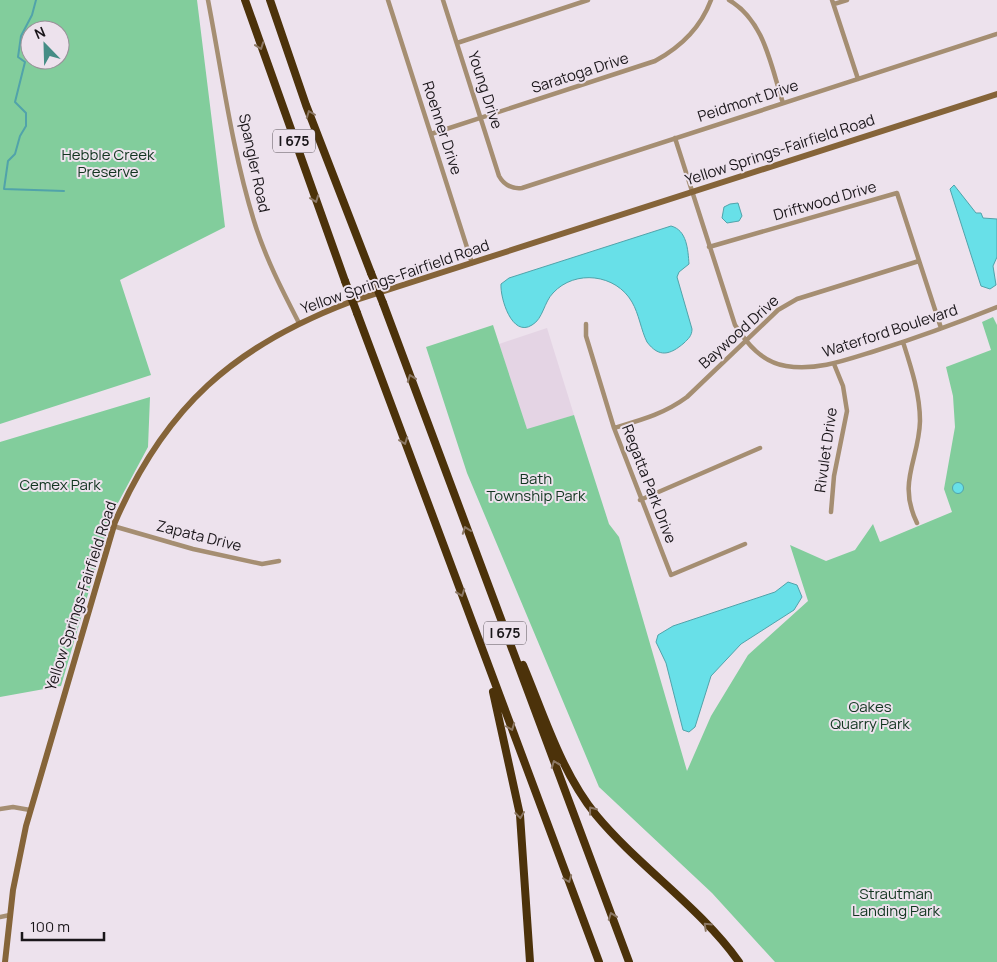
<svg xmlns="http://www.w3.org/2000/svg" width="997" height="962" font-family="Manrope,sans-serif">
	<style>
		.built { fill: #e4d4e4 }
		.green { fill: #82cd9c; fill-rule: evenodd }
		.water { fill: #68e0e8; stroke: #51a3aa }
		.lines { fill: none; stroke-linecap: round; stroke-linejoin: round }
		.stream { stroke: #51a3aa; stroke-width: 2 }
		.minor { stroke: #a58e72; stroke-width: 4.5 }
		.secondary { stroke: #856439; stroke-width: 6 }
		.motorway { stroke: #4c320a; stroke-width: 8 }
		.motorway-bridge { stroke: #4c320a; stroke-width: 8 }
		.oneway { stroke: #8c7865 }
		.labels { text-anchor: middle; stroke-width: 4; stroke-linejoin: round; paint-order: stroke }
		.shield { fill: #ede2ed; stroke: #595359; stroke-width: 1 }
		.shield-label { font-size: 14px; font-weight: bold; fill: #1a161a }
		.street-label { font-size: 15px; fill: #1a161a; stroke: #ede2ed }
		.park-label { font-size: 15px; fill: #123520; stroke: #ede2ed }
	</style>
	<rect width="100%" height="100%" fill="#ede2ed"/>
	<path class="built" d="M547,328l27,87 -47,15 -28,-86z"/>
	<path class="green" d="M0,0h197l28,227 -105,53 31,95 -151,49zM30,30h30v30h-30z
		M993,317l4,8v637h-222l-63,-69 -113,-106 -132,-314 -41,-126 67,-22 34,104 47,-14 35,109 10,13 68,234 24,-55 37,-61 60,-54 -18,-56 36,16 29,-11 18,-26 7,18 72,-30 -8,-23 11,-62 -2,-31 -7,-29 45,-17 -9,-28z
		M150,397l-2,50 -37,69 -50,170 -61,11v-255z"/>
	<path class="water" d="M954,185l22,28h5l2,5 14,1v38l-4,9 3,19 -6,4 -9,-3 -31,-97z
		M738,203l4,13 -3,5 -12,2 -5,-5 2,-11 6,-3z
		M671,226c16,4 17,24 18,38l-10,8 -2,5 15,52c0,7 -4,10 -8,14 -14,12 -25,15 -37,-1 -6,-12 -8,-28 -15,-40 -16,-28 -57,-33 -79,-9 -9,9 -10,26 -21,32 -20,13 -32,-27 -31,-41l8,-6z
		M952.5 488a5.5 5.5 0 1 1 11 0a5.5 5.5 0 1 1-11 0Z
		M788,582l9,3 5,12 -8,13 -53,34 -30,32 -16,51 -6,5 -6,-2 -17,-67 -10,-21 2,-7 15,-9 102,-34z"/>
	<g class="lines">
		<path class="stream" d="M36,0l-4,15 -11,21 -3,21 7,5 -10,40 11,11v13l-6,10 -5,18 -7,7 -4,28 60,2"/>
		<path class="minor" d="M208,0c14,73 24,150 46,221 11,36 28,69 45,102
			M388,0l84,263
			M443,0l56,176c5,9 13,13 23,12l475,-154
			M729,0c36,21 42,67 54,103
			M832,0l26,79
			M834,4l13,-4
			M457,43l131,-43
			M431,134l224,-73c26,-14 46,-34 56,-61
			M675,138l60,187c12,19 27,37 51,41 31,5 60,-6 89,-15 41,-13 82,-28 122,-44
			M709,247l188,-54 44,135
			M586,324v12l28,92 57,147 74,-31
			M903,342c8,25 17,52 17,79 -1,39 -23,61 -3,102
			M614,428c27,-8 50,-14 73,-31l91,-87 19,-11 122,-38
			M640,500l120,-52
			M831,512l3,-36 13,-65 -4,-25 -9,-22
			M113,526l80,23 69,15 17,-3
			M0,809l13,-2 17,3
			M0,917l10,-2"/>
		<path class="secondary" d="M5,962l8,-72 13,-64 89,-304c50,-115 119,-176 235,-220l647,-208"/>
		<path class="motorway" d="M245,0l100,281
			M270,0l36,105 65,168
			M383,303l246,659
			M357,313l242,649
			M523,665c21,50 38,107 73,150 42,51 105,93 143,147
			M493,692l27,123 10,147"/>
		<path class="motorway-bridge" d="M371,273l12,30
			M345,281l12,32"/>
	</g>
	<defs><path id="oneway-chevron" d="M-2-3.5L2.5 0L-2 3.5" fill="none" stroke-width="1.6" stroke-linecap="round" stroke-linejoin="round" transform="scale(1.25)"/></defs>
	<g class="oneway">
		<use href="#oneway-chevron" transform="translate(260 46) rotate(70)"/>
		<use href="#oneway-chevron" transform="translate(310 114) rotate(-111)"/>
		<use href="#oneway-chevron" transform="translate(315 199) rotate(70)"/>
		<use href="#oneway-chevron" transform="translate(411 378) rotate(-110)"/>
		<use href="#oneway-chevron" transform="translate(404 441) rotate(70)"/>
		<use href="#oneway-chevron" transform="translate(466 530) rotate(-110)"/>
		<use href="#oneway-chevron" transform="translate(461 593) rotate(70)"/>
		<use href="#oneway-chevron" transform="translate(511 727) rotate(69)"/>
		<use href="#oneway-chevron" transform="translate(555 764) rotate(-110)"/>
		<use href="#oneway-chevron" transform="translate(592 810) rotate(-128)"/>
		<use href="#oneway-chevron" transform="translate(520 815) rotate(83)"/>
		<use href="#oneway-chevron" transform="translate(568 879) rotate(69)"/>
		<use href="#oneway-chevron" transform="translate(612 916) rotate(-110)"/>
		<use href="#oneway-chevron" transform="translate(707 926) rotate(-136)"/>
	</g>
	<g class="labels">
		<g class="shield">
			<rect x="273" y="129.5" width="42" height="23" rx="4"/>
			<rect x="484" y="621.5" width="42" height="23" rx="4"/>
		</g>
		<g class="shield-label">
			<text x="294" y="146">I 675</text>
			<text x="505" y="638">I 675</text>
		</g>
		<g class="street-label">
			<text transform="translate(580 73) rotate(-18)" y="5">Saratoga Drive</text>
			<text transform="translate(485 90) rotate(72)" y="5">Young Drive</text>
			<text transform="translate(748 101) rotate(-18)" y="5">Peidmont Drive</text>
			<text transform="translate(442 128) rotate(72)" y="5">Roehner Drive</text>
			<text transform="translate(780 150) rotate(-18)" y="5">Yellow Springs-Fairfield Road</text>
			<text transform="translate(254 163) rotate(78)" y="5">Spangler Road</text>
			<text transform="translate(825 201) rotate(-16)" y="5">Driftwood Drive</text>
			<text transform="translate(395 277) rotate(-19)" y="5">Yellow Springs-Fairfield Road</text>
			<text transform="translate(890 331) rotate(-18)" y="5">Waterford Boulevard</text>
			<text transform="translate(739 332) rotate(-42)" y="5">Baywood Drive</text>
			<text transform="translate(826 450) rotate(-82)" y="5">Rivulet Drive</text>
			<text transform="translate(649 484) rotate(69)" y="5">Regatta Park Drive</text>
			<text transform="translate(199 536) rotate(14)" y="5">Zapata Drive</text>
			<text transform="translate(81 596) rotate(-72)" y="5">Yellow Springs-Fairfield Road</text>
		</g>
		<g class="park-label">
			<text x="108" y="160">Hebble Creek<tspan x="108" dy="17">Preserve</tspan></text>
			<text x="536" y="484">Bath<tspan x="536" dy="17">Township Park</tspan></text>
			<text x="60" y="490">Cemex Park</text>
			<text x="870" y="712">Oakes<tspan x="870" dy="17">Quarry Park</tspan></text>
			<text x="896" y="899">Strautman<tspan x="896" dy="17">Landing Park</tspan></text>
		</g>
	</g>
	<g transform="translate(45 45) rotate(337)"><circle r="24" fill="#ede2ed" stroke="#999099"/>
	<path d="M0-4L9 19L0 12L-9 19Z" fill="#468d86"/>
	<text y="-8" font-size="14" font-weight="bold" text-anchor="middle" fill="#1a161a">N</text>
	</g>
	<path d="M22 932v8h82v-8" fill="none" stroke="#1a161a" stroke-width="2.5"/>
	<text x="30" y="932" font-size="15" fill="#1a161a" stroke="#ede2ed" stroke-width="4" paint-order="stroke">100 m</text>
</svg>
